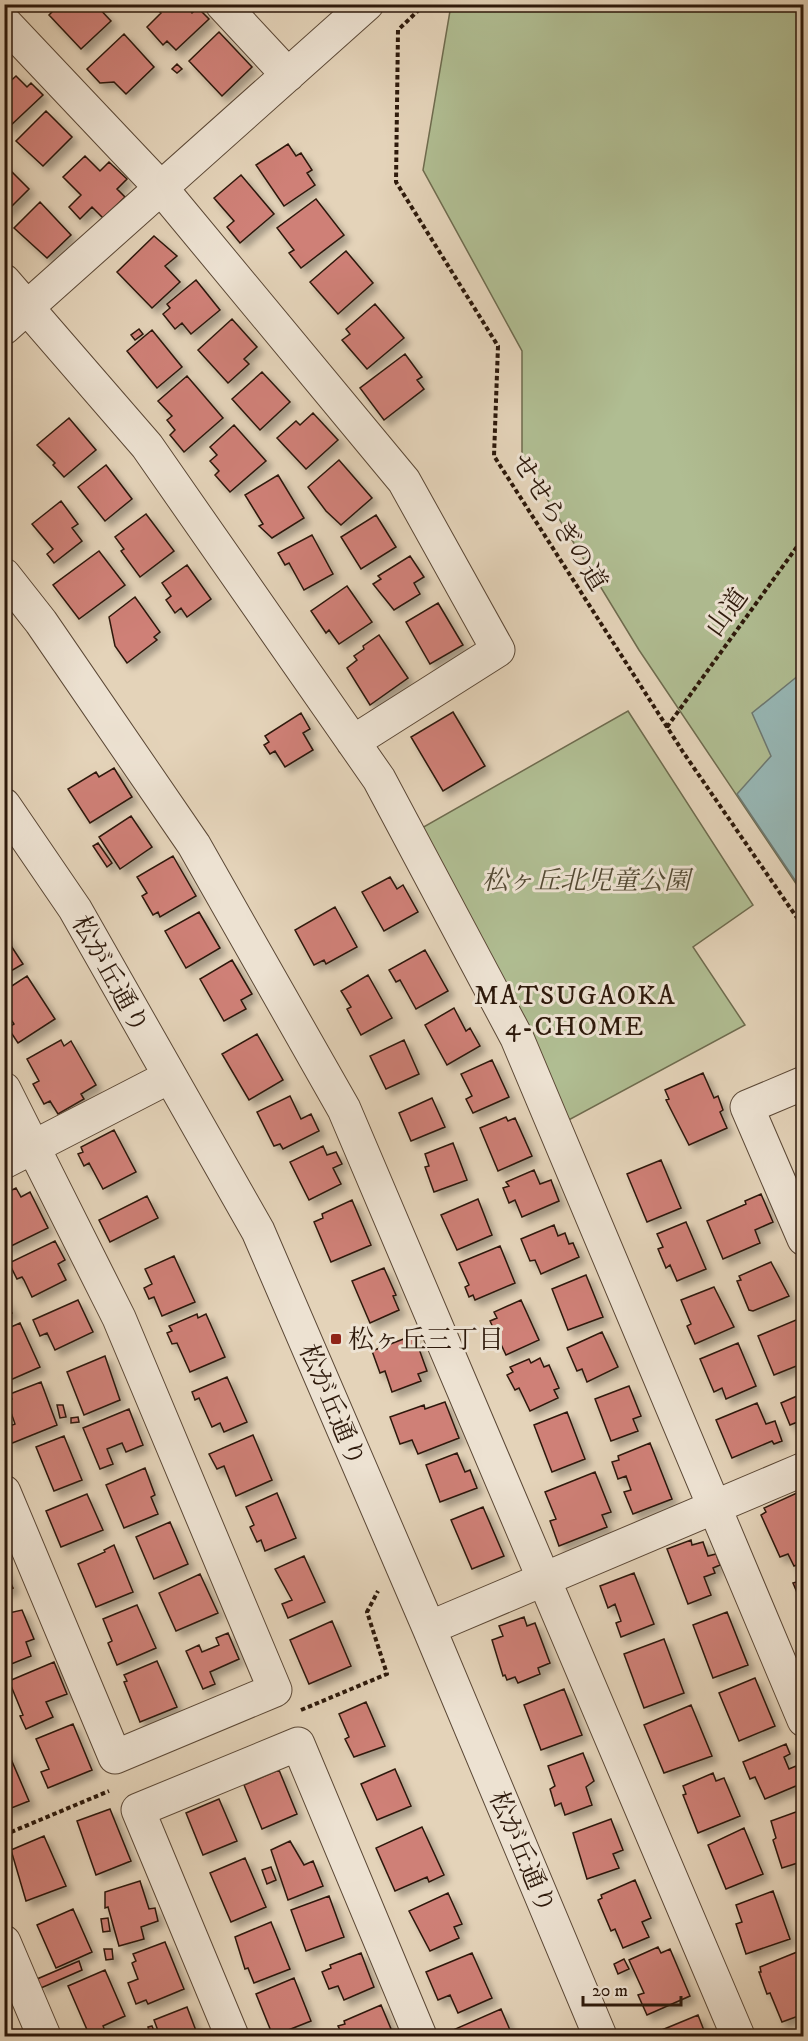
<svg xmlns="http://www.w3.org/2000/svg" width="808" height="2041" viewBox="0 0 808 2041" font-family="'IM FELL DW Pica','Noto Serif JP',serif">
<style>
.green{fill:#b0bd92;stroke:#6e6b4e;stroke-width:1.5}
.water{fill:#97b7b5;stroke:#6d7871;stroke-width:1.5}
.building{fill:#cf8077;stroke:#2d190b;stroke-width:1.5;filter:url(#shadow)}
.lines{fill:none;stroke-linecap:round;stroke-linejoin:round}
.minor-casing{stroke:#5b4836;stroke-width:35}
.path{stroke:#2d190b;stroke-width:4;stroke-dasharray:4.5 3;stroke-linecap:butt}
.minor{stroke:#ede2d2;stroke-width:33}
.poi-dot{fill:#8f2418;stroke:#ede2d2;stroke-width:2}
.labels{text-anchor:middle;stroke-width:6;stroke-linejoin:round;paint-order:stroke}
.street-label{font-size:26px;fill:#2d190b;stroke:#ede2d2}
.park-label{font-size:26px;font-style:italic;fill:#544a34;stroke:#ede2d2}
.poi-label{font-size:26px;fill:#2d190b;stroke:#ede2d2;text-anchor:start}
.neighbourhood-label{font-size:27px;letter-spacing:1.5px;fill:#2d190b;stroke:#ede2d2}
</style>
<defs>
<filter id="shadow"><feDropShadow dx="5.5" dy="5.5" stdDeviation="3" flood-color="#0004"/></filter>
</defs>
<rect width="100%" height="100%" fill="#e4d3b9"/>
<filter id="stains"><feTurbulence type="fractalNoise" baseFrequency=".00333" numOctaves="4"/><feColorMatrix values="0 0 0 0 .2 0 0 0 0 .09 0 0 0 0 .02 0 0 0 .5 -.17"/></filter>
<radialGradient id="worn" r=".72"><stop offset=".6" stop-color="#630" stop-opacity="0"/><stop offset="1" stop-color="#630" stop-opacity=".3"/></radialGradient>
<path class="green" d="M451 5H803V894L639 650 522 458V351L423 170Z
M628 711 753 905 693 947 745 1025 565 1122 420 829Z"/>
<path class="water" d="M799 675 804 677 803 892 737 794 771 756 752 713Z"/>
<path class="building" d="M60 4H95L111 21 81 49 49 15Z
M162 4H186L192 13 198 8 209 19 176 50 167 41 163 45 147 27 161 13 157 9Z
M219 32 252 67 222 96 189 61Z
M124 34 154 67 126 94 114 82 100 83 87 69Z
M177 64 182 69 177 73 172 69Z
M16 76 27 87 31 83 43 95 9 127 4 123V87Z
M46 111 72 137 43 166 16 141Z
M288 144 296 156 301 153 312 170 307 173 315 185 284 206 256 165Z
M85 156 100 171 109 162 127 179 117 189 125 197 103 218 92 207 80 219 69 207 81 195 63 177Z
M6 166 29 189 4 214V168Z
M241 175 274 214 240 243 227 227 234 221 214 198Z
M316 199 344 235 301 268 289 253 294 250 277 228Z
M40 202 71 235 47 258 14 228Z
M154 236 177 256 165 266 180 282 152 308 117 272Z
M346 251 373 283 338 314 310 282Z
M196 280 220 310 191 334 182 323 175 329 163 314 170 308 167 304Z
M375 304 404 338 367 369 342 340 350 334 346 329Z
M232 319 257 347 244 359 249 364 228 383 198 350Z
M139 329 143 334 135 340 131 335Z
M152 330 182 367 157 388 127 351Z
M405 354 422 377 417 380 424 389 384 420 360 388Z
M262 372 290 402 260 430 232 399Z
M187 376 223 418 184 452 170 435 175 430 167 420 172 416 158 401Z
M313 413 338 440 306 469 277 438 296 421 300 425Z
M69 418 96 450 64 477 53 465 55 463 37 445Z
M234 425 266 461 230 492 215 475 219 471 210 461 217 455 210 447Z
M339 460 372 498 341 525 326 511 308 487Z
M106 465 132 499 105 521 78 487Z
M278 475 304 518 272 538 259 526 263 524 245 495Z
M61 501 78 524 72 528 82 541 54 563 47 554 53 549 32 524Z
M146 514 174 551 140 577 121 551 124 549 115 537Z
M376 515 396 547 361 569 341 537Z
M312 535 333 574 304 590 289 563 285 565 278 553Z
M99 551 125 585 79 619 53 585Z
M410 556 424 577 414 583 420 594 394 610 373 584 381 579 378 576Z
M187 565 211 599 187 617 181 608 175 613 166 600 171 596 162 583Z
M347 586 372 622 339 644 329 630 326 633 311 611Z
M135 597 160 632 154 637 157 640 127 663 115 646 109 617Z
M438 603 463 645 430 664 406 622Z
M379 635 408 678 370 705 347 668 357 660 354 656 364 649 363 646Z
M453 712 485 766 443 791 411 737Z
M301 713 310 729 303 733 313 750 285 767 275 751 270 754 264 745 269 742 265 736Z
M114 768 132 797 90 823 68 789 96 772 99 777Z
M131 816 152 847 120 869 99 837Z
M98 843 112 863 107 867 93 846Z
M173 856 196 896 160 917 158 912 153 915 142 896 147 893 137 877Z
M390 877 397 889 403 885 418 912 384 931 362 892Z
M335 907 357 947 326 964 324 960 314 965 295 930Z
M199 912 220 948 186 968 165 931Z
M4 935 23 964 4 975Z
M425 950 448 991 416 1009 400 980 396 982 389 970Z
M232 960 252 994 241 1000 246 1009 224 1021 200 979Z
M368 975 392 1018 361 1035 347 1009 351 1007 341 991Z
M27 976 55 1019 18 1043 8 1028 14 1024 4 1009 9 1005 4 999V991Z
M454 1008 466 1031 470 1028 480 1046 447 1065 425 1025Z
M257 1034 283 1080 249 1100 222 1054Z
M61 1040 64 1046 71 1041 96 1085 81 1094 84 1099 58 1114 50 1101 44 1104 33 1084 39 1081 27 1059Z
M404 1040 419 1074 386 1089 370 1056Z
M492 1060 509 1097 473 1113 466 1099 472 1096 461 1074Z
M703 1073 714 1098 718 1096 723 1110 720 1112 727 1128 689 1145 666 1100 669 1099 665 1090Z
M290 1096 301 1119 311 1114 319 1131 283 1149 280 1144 274 1146 257 1112Z
M432 1098 445 1127 411 1141 399 1113Z
M506 1117 508 1121 515 1118 532 1156 498 1171 480 1128Z
M114 1130 136 1172 103 1189 89 1163 84 1166 78 1154 83 1152 81 1147Z
M453 1143 467 1180 434 1192 425 1167 429 1166 425 1154Z
M323 1146 327 1155 336 1152 342 1164 333 1168 341 1184 309 1200 290 1162Z
M661 1160 681 1208 647 1222 627 1174Z
M534 1170 540 1184 551 1180 559 1201 522 1217 515 1200 509 1203 503 1188 509 1186 506 1182Z
M16 1188 21 1197 30 1192 48 1228 5 1249 4 1194Z
M761 1194 773 1222 755 1230 760 1243 723 1259 707 1221 746 1204 745 1201Z
M147 1196 158 1218 110 1242 99 1220Z
M478 1199 492 1235 457 1250 441 1215Z
M352 1200 371 1245 331 1262 314 1222 323 1218 322 1214Z
M686 1222 706 1269 677 1281 670 1265 666 1268 658 1249 663 1247 657 1234Z
M554 1225 558 1236 565 1233 569 1244 573 1243 579 1257 541 1274 535 1260 530 1261 521 1239Z
M55 1241 65 1260 58 1264 66 1280 32 1297 24 1280 22 1277 17 1279 9 1263Z
M500 1246 515 1283 475 1300 473 1295 469 1297 465 1287 469 1285 459 1263Z
M174 1256 195 1302 162 1316 154 1297 149 1299 144 1288 152 1284 145 1269Z
M771 1262 789 1296 753 1311 749 1310 737 1281 741 1280 739 1276Z
M384 1268 396 1295 393 1296 399 1310 370 1323 352 1281Z
M586 1275 603 1317 568 1330 552 1289Z
M714 1287 734 1327 695 1344 687 1326 691 1324 681 1300Z
M4 1298 12 1313 4 1316Z
M78 1300 93 1332 55 1350 47 1333 40 1336 33 1320Z
M521 1300 539 1340 506 1355 490 1321 497 1318 494 1312Z
M197 1314 198 1318 206 1314 225 1357 190 1372 177 1343 172 1344 167 1333 172 1331 169 1326Z
M803 1317 804 1363 774 1375 758 1336Z
M20 1323 40 1367 8 1381 4 1374V1330Z
M602 1332 618 1367 587 1382 582 1369 577 1371 567 1348Z
M414 1335 427 1371 418 1374 421 1381 392 1392 385 1371 380 1373 372 1351Z
M738 1343 756 1386 726 1399 722 1388 714 1392 700 1359Z
M105 1356 120 1400 84 1415 67 1372Z
M540 1358 544 1367 549 1365 559 1388 554 1390 558 1398 530 1411 519 1388 515 1390 507 1375 513 1372 510 1367 529 1359 531 1363Z
M227 1377 247 1422 224 1432 220 1423 212 1427 199 1398 195 1400 192 1392Z
M41 1382 57 1425 10 1444 4 1428 15 1424 7 1401 12 1399 10 1394Z
M629 1386 641 1416 633 1419 638 1431 611 1441 595 1399Z
M804 1393V1428L800 1421 790 1425 781 1403Z
M445 1402 459 1438 418 1454 412 1440 400 1444 390 1417 424 1405 425 1409Z
M757 1403 766 1424 775 1421 782 1441 774 1444 772 1441 732 1458 716 1420Z
M57 1405H63L66 1417 60 1418Z
M129 1409 143 1445 126 1452 122 1443 107 1449 113 1464 100 1469 83 1428Z
M567 1412 585 1459 552 1472 534 1425Z
M78 1417 79 1422 71 1423V1418Z
M253 1435 272 1480 236 1496 224 1466 217 1469 209 1454Z
M64 1436 82 1480 54 1491 36 1447Z
M650 1443 672 1499 633 1514 624 1492 631 1490 626 1476 618 1479 612 1462 619 1460 618 1456Z
M457 1453 465 1472 470 1470 477 1488 440 1502 426 1465Z
M145 1468 155 1495 151 1497 158 1514 124 1528 106 1485Z
M595 1472 611 1512 602 1515 607 1527 559 1546 550 1521 556 1519 545 1492Z
M799 1492 804 1502V1562L794 1566 788 1554 780 1557 761 1515 766 1512 764 1508Z
M277 1493 296 1538 265 1551 261 1540 257 1542 250 1527 254 1525 246 1507Z
M87 1494 103 1530 61 1547 46 1511Z
M483 1507 504 1556 472 1569 451 1520Z
M170 1522 188 1564 154 1579 136 1537Z
M691 1540 692 1545 703 1542 708 1556 716 1554 720 1565 713 1568 715 1573 704 1577 711 1595 688 1604 667 1549Z
M114 1545 133 1592 96 1607 78 1564 105 1552 104 1550Z
M304 1556 325 1602 288 1618 282 1604 292 1600 275 1569Z
M4 1567 13 1588 4 1592Z
M634 1573 654 1624 621 1637 616 1623 621 1621 615 1604 608 1608 600 1586Z
M200 1574 218 1613 176 1631 159 1593Z
M804 1580V1609L793 1583Z
M137 1605 156 1648 117 1665 108 1643 112 1641 103 1619Z
M22 1610 34 1639 26 1642 31 1656 4 1667V1614Z
M727 1612 748 1665 713 1678 693 1625Z
M524 1617 527 1626 535 1623 550 1663 538 1668 540 1674 518 1683 515 1677 507 1680 505 1675 503 1676 492 1640 503 1636 499 1626Z
M332 1621 351 1666 309 1684 290 1640Z
M228 1633 239 1659 210 1672 215 1684 203 1689 186 1651 199 1645 202 1652 219 1645 216 1638Z
M664 1639 684 1693 644 1708 624 1654Z
M157 1661 177 1707 140 1722 124 1682 127 1681 124 1675Z
M54 1662 67 1694 46 1702 53 1717 26 1729 20 1716 23 1715 9 1681Z
M755 1678 775 1726 739 1741 719 1693Z
M564 1689 582 1735 541 1750 524 1705Z
M366 1702 385 1746 354 1757 345 1739 349 1737 339 1714Z
M691 1705 712 1756 664 1773 644 1725Z
M73 1724 92 1770 48 1788 41 1772 49 1769 36 1739Z
M786 1744 790 1754 784 1757 789 1769 796 1766 803 1783 765 1799 755 1777 750 1779 743 1762Z
M8 1752 29 1801 4 1811V1753Z
M583 1753 594 1781 586 1787 592 1805 565 1815 561 1803 555 1806 550 1789 555 1786 548 1766Z
M395 1769 411 1806 377 1820 361 1784Z
M279 1770 297 1814 262 1829 244 1785Z
M713 1773 716 1781 724 1778 740 1816 698 1833 683 1795 686 1794 683 1786Z
M219 1799 237 1841 203 1855 186 1813Z
M110 1809 131 1861 96 1875 77 1821Z
M804 1809V1861L782 1868 773 1840 776 1838 771 1821Z
M611 1819 623 1850 613 1854 619 1868 587 1879 573 1833Z
M422 1827 444 1875 429 1882 427 1877 395 1891 376 1848Z
M744 1828 763 1874 726 1889 708 1845Z
M44 1836 66 1886 26 1901 11 1850Z
M290 1841 304 1865 313 1861 323 1886 288 1900 271 1850Z
M245 1858 266 1907 231 1922 210 1873Z
M271 1867 276 1880 267 1884 262 1870Z
M635 1880 651 1918 642 1922 649 1937 623 1948 615 1929 611 1931 598 1900 602 1898 601 1895Z
M140 1881 149 1909 155 1908 158 1921 141 1927 144 1939 119 1946 108 1907 105 1908V1892Z
M804 1885V1901H802L797 1887Z
M773 1891 790 1939 746 1954 736 1924 742 1922 736 1905Z
M448 1893 462 1924 454 1927 459 1938 430 1951 409 1911Z
M329 1896 344 1937 306 1951 291 1910Z
M73 1909 92 1952 56 1968 37 1925Z
M108 1918 110 1931 103 1932 101 1919Z
M271 1922 290 1969 254 1983 248 1968 245 1969 235 1937Z
M165 1942 184 1989 148 2004 146 2000 136 2004 128 1983 138 1979 132 1963 136 1961 133 1954Z
M658 1947 661 1953 670 1949 690 1996 647 2015 638 1995 644 1993 629 1960Z
M104 1949H112L113 1959 106 1960Z
M797 1952 804 1967V2014L782 2022 770 1993 767 1994 759 1972H761L760 1967Z
M361 1953 374 1987 344 2000 338 1986 329 1989 322 1972 331 1968 330 1965Z
M472 1953 492 1998 458 2013 450 1995 438 2000 426 1972Z
M624 1959 629 1969 618 1974 614 1964Z
M79 1961 82 1970 41 1988 37 1979Z
M105 1970 125 2016 103 2026 105 2031 92 2036 90 2031 88 2032 68 1986Z
M294 1978 311 2021 273 2036 256 1994Z
M381 2005 394 2036H343L338 2026 345 2024 344 2021Z
M187 2007 198 2036H160L154 2020Z
M501 2009 510 2030 501 2034 502 2036H456L453 2030Z
M698 2015 705 2033 697 2036H659L657 2032Z
M152 2026 156 2036H151L148 2027Z"/>
<g class="lines">
<g class="minor-casing">
<path id="minor" d="M222 4 288 75
M4 22 161 188 404 481 498 650 353 742
M4 281 147 446 379 779 517 1038 804 1720
M4 328 367 4
M4 575 41 622 194 845 344 1109 738 2036
M4 805 75 909 258 1231 429 1628 600 2036
M804 1083 747 1107 804 1239
M4 1089 119 1318 275 1690 115 1757 4 1492
M4 1162 169 1077
M429 1628 804 1469
M4 1942 44 2036
M232 2036 138 1810 298 1744 420 2036"/>
</g>
<path class="path" d="M425 4 398 30 396 182 498 346 494 456 683 752 804 928
M667 727 804 537
M301 1710 387 1674 367 1612 378 1591
M4 1835 109 1791"/>
<use href="#minor" class="minor"/>
</g>
<rect class="poi-dot" x="330" y="1333" width="12" height="12" rx="3"/>
<g class="labels">
<g class="street-label">
<text transform="translate(560 522) rotate(58)" y="9">せせらぎの道</text>
<text transform="translate(726 612) rotate(-54)" y="9">山道</text>
<text transform="translate(111 974) rotate(61)" y="9">松が丘通り</text>
<text transform="translate(333 1405) rotate(67)" y="9">松が丘通り</text>
<text transform="translate(523 1852) rotate(67)" y="9">松が丘通り</text>
</g>
<g class="park-label">
<text x="586" y="889">松ヶ丘北児童公園</text>
</g>
<g class="poi-label">
<text x="348" y="1348">松ヶ丘三丁目</text>
</g>
<g class="neighbourhood-label">
<text x="575" y="1004">MATSUGAOKA<tspan x="575" dy="31">4-CHOME</tspan></text>
</g>
</g>
<rect width="808" height="2041" fill="none" stroke="#e4d3b9" stroke-width="24"/>
<rect x="6" y="6" width="796" height="2029" fill="none" stroke="#2d190b" stroke-width="3"/>
<rect x="12" y="12" width="784" height="2017" fill="none" stroke="#2d190b" stroke-width="1.5"/>
<path d="M583 1996v9h98v-9" fill="none" stroke="#2d190b" stroke-width="3"/>
<text x="592" y="1996" font-size="18" fill="#2d190b" stroke="#ede2d2" stroke-width="4.5" paint-order="stroke">20 m</text>
<rect width="100%" height="100%" filter="url(#stains)"/>
<rect width="100%" height="100%" fill="url(#worn)"/>
</svg>
